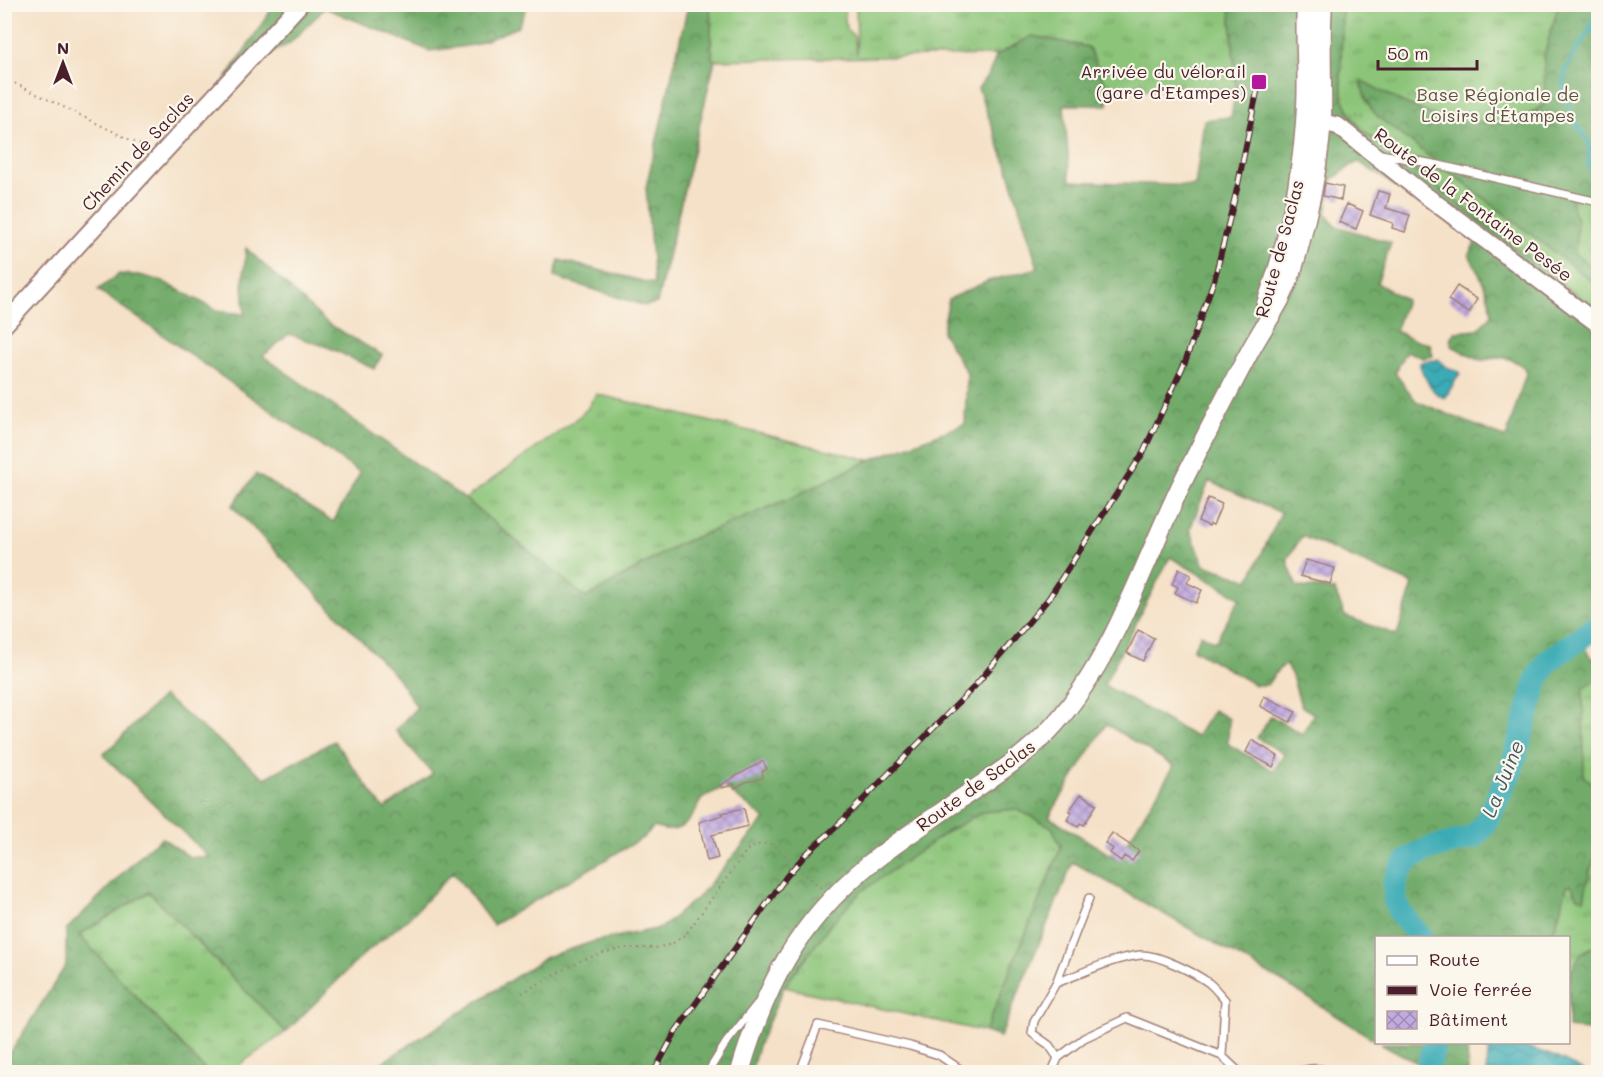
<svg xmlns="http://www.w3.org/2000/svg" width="1603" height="1077" viewBox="0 0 1603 1077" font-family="Mali,sans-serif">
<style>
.grass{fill:url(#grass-tufts);stroke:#6b7252;stroke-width:1.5}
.forest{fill:url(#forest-crowns);stroke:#5e644a;stroke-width:1.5;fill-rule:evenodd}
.water{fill:url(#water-waves);stroke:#426570;stroke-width:1.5}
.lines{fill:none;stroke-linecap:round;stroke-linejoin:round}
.stream{stroke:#3aabb5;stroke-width:4}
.river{stroke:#3aabb5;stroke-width:24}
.building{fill:url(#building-cross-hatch)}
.service-casing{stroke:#a08079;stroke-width:10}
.tertiary-casing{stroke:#a08079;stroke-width:20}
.secondary-casing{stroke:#a08079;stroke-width:21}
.path{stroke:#a08079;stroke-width:2;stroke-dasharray:1.5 4.5;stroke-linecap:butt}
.service{stroke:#fff;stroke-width:7}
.tertiary{stroke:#fff;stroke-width:16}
.secondary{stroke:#fff;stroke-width:18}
.rail-casing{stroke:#4a1f2b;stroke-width:6}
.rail{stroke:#fbf7ec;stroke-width:4;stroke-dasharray:11;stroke-linecap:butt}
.poi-dot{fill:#b5179e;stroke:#fbf7ec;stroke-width:2}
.labels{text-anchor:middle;stroke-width:4.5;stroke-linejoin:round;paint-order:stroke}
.poi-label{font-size:18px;fill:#4a1f2b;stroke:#fbf7ec;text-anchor:end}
.park-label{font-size:18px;fill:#5e5142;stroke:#fbf7ec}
.street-label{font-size:18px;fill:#4a1f2b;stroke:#fbf7ec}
.water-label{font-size:20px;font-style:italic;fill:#445762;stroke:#fbf7ec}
</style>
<defs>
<pattern id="grass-tufts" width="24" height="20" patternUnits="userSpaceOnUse" patternTransform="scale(1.5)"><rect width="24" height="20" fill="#8cc579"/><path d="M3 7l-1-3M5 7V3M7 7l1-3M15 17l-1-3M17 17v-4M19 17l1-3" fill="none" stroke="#749f63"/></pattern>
<pattern id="forest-crowns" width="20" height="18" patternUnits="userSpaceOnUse" patternTransform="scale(1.5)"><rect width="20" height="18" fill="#71aa69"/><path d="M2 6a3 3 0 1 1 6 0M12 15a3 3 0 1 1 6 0" fill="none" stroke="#5f8a57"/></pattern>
<pattern id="water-waves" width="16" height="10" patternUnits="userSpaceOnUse" patternTransform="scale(1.5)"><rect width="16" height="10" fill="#3aabb5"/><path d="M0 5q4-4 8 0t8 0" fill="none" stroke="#338b93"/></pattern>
<pattern id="building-cross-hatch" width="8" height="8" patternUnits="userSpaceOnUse" patternTransform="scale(1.5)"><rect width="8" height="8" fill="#c1aae0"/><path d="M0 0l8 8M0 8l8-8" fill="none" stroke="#9f8ab6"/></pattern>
</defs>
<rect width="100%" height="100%" fill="#fbf7ec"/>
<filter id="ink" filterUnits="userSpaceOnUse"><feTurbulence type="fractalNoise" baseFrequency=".0167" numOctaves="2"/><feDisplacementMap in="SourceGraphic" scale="12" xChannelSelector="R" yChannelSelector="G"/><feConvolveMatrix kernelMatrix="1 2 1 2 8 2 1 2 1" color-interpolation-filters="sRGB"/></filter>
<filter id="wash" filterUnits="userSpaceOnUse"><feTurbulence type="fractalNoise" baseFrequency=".008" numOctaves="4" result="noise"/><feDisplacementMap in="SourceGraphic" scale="24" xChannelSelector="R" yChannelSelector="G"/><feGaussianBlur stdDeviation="1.35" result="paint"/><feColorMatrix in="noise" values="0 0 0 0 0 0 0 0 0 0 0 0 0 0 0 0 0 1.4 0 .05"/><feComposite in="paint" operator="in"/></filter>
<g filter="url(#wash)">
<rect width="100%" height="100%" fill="#f5e1c7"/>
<path class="grass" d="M710 5H844L846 29 854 36 857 54 856 5H1230L1236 89H1108L1088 47 1032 36 997 55 715 60 712 59Z
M1342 5H1598V311L1364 131 1353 119 1343 98 1341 81Z
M596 394 870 460 787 500 677 545 586 598 465 499 574 421 587 409Z
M1598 678V780L1593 783 1584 778 1583 689Z
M1016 809 1052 827 1061 847 985 1032 784 987 831 924 861 891 947 832 982 812Z
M1598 852V944L1590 948 1569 977 1568 938H1552L1567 886 1571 884 1578 897 1584 899 1590 870 1597 853Z
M149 892 286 1032 229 1072H207L78 934Z"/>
<path class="forest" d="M274 5H528L518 27 474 45 430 51 325 8 290 43 226 79Z
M688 5H710L712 59 715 60 657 303 645 306 554 277 559 260 654 284 646 187Z
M1230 5H1342L1341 81 1343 98 1353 119 1364 131 1598 311V631L1583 644 1593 659 1598 658V678L1583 689 1584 777 1593 783 1598 780V852L1597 853 1590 870 1584 899 1578 897 1571 884 1567 886 1552 937 1376 938V1041L1288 985 1073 862 1000 1037 985 1032 1061 847 1052 827 1016 809 982 812 947 832 861 892 831 924 784 987 758 1046 751 1072H367L497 989 546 957 595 941 661 928 699 896 765 819 724 787C717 791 708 794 702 799 699 802 697 807 695 812 685 829 673 834 654 827L643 838 493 925 453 872 408 919 363 955 286 1032 149 892 79 935 207 1072H5V1061L66 965V930L147 849 162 838 190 857H209L103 755 163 696 265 778 334 741 384 809 433 774 395 730 417 707 397 677 232 506 256 474 333 522 360 473 98 290 119 274 139 275 162 281 218 311 245 314 243 283 246 248 327 323 382 355 374 369 330 348 289 334 263 356 465 499 586 598 677 545 787 500 870 460 965 424 967 373 942 332 949 299 988 281 1038 268 1008 169 978 88 989 73 997 55 1032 36 1088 47 1108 89V105H1064L1070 181 1195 186 1204 120 1231 117 1236 89ZM1359 162 1476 240 1469 255C1480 275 1489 292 1492 315L1477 330 1455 332 1451 338 1452 346 1480 361C1501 356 1510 355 1527 370L1506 438 1416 401 1395 373 1407 351 1423 358 1433 356 1430 344 1417 341 1395 331 1406 300 1377 283 1391 243 1336 226 1326 213 1332 180 1352 165ZM1209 481 1281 513 1249 580 1204 565 1190 529ZM1302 536 1413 584 1397 635 1345 616 1335 591 1323 588 1297 587 1287 560ZM1170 557 1240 598 1215 642 1201 634 1193 649 1255 685H1267L1277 671 1286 664 1292 676 1301 706 1314 714 1302 734 1271 716 1257 738 1284 754 1274 771 1228 744 1229 719 1213 710 1196 737 1104 685ZM1106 724 1174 766 1117 859 1049 817Z
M1562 5H1598V195L1592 193 1574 195 1571 203 1577 220 1575 254 1596 269 1598 267V286L1378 117C1367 105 1363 95 1361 80L1394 98 1443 120 1500 124 1522 119 1545 104 1544 55 1557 10Z
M1598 944V1031C1588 1030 1578 1029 1568 1028L1569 977 1581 953Z
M1380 1043H1442V1044L1452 1047 1461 1043H1467L1468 1070V1072H1427L1429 1069Z"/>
<path class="water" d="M1439 360C1443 367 1453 369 1460 373L1445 398C1431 394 1426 379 1420 366V363L1424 361Z
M1497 1043C1528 1044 1559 1057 1585 1072H1486L1489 1047Z"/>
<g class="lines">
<path class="stream" d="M1598 4C1596 13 1593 23 1589 31 1577 52 1557 72 1566 99 1569 107 1572 117 1576 124 1580 131 1587 136 1589 144 1593 159 1580 163 1598 176
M1591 27 1598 39"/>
<path class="river" d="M1421 938 1400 913 1395 900V881L1399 872 1409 859 1426 850 1474 837 1486 822 1512 767 1538 677 1548 661 1598 626
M1427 1072 1435 1042"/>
</g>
<g id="blocks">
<path class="building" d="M1325 183 1343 187 1341 200 1323 196Z
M1378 191 1390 194 1386 208 1410 215 1405 232 1392 228 1393 223 1370 215Z
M1347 204 1363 211 1356 229 1339 222Z
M1457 286 1477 299 1469 313 1448 300Z
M1208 498 1222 504 1213 525 1210 524 1209 526 1198 521Z
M1306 560 1335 568 1330 584 1300 576Z
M1179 569 1191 575 1187 583 1202 590 1196 603 1175 593 1178 587 1172 584Z
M1138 630 1154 638 1143 661 1127 653Z
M1264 696 1296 712 1290 722 1260 706Z
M1252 740 1278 756 1273 767 1246 752Z
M763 761 767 769 762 772 763 778 746 782 735 788 733 785 722 788 720 785Z
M1081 794 1097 804 1084 825 1080 823 1078 827 1067 820 1072 812 1069 811Z
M744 808 748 826 712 835 718 858 707 861 699 822 723 815 722 813Z
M1112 833 1139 851 1132 861 1124 856 1121 861 1110 853 1113 849 1105 843Z"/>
</g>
</g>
<g filter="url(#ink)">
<use href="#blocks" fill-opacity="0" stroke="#a08079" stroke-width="1.5"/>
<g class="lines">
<g class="service-casing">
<path id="service" d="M1381 154 1439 165 1598 202
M1056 983C1083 973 1112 958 1141 955 1158 954 1195 973 1209 983 1215 988 1220 995 1225 1000L1222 1056
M1058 1058 1049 1045 1032 1033 1034 1021 1056 983 1089 898
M708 1072 726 1043 757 1004
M800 1072 818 1025 910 1046 939 1055 964 1072
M1052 1072 1058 1058 1084 1038 1127 1018 1222 1056 1239 1072
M1298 1072C1309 1068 1320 1067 1331 1072"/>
</g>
<g class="tertiary-casing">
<path id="tertiary" d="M1313 114 1322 122 1338 126 1421 192 1598 324
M4 325 300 4"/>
</g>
<g class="secondary-casing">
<path id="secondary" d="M1266 304C1289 240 1303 173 1306 106 1308 72 1304 38 1306 4
M740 1072C765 986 797 924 868 865 894 844 923 825 950 806 986 781 1026 757 1055 724 1117 653 1144 560 1185 477 1206 435 1227 394 1249 353 1259 334 1271 317 1281 298 1293 274 1300 245 1306 219 1314 187 1320 152 1322 119 1323 81 1320 43 1323 4"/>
</g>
<path class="path" d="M4 78 147 148
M522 993 582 960 603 953 624 948H656L672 944 686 934 747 850 760 844H772L821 888"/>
<use href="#service" class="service"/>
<use href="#tertiary" class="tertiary"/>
<use href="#secondary" class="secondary"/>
<g class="rail-casing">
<path id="rail" d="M654 1072 676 1031 786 877 806 854 835 828 974 687 1049 598 1143 453 1185 362 1215 277 1237 189 1259 82"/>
</g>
<use href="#rail" class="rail"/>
</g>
</g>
<rect class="poi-dot" x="1251" y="74" width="16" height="16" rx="3"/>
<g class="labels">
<g class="poi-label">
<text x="1246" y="78">Arrivée du vélorail<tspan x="1246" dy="21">(gare d'Etampes)</tspan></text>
</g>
<g class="park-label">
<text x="1498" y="101">Base Régionale de<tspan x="1498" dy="21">Loisirs d'Étampes</tspan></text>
</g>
<g class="street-label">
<text transform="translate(138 152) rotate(-47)" y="6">Chemin de Saclas</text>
<text transform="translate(1473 205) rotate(37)" y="6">Route de la Fontaine Pesée</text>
<text transform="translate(1280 249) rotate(-75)" y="6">Route de Saclas</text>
<text transform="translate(976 786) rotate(-36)" y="6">Route de Saclas</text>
</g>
<g class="water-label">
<text transform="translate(1503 779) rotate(-68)" y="7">La Juine</text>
</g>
</g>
<rect width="1603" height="1077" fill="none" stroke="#fbf7ec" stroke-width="24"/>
<rect x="1375" y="936" width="195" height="108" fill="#fbf7ec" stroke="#b4a19f" stroke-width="1.5"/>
<rect x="1387" y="956" width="30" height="9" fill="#ffffff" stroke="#b4a19f" stroke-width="1.5"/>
<text x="1429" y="966" font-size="18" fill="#4a1f2b">Route</text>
<rect x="1387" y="986" width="30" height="9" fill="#4a1f2b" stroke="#b4a19f" stroke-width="1.5"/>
<text x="1429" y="996" font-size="18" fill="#4a1f2b">Voie ferrée</text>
<rect x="1387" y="1011" width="30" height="18" fill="url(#building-cross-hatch)" stroke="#b4a19f" stroke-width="1.5"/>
<text x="1429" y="1026" font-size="18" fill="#4a1f2b">Bâtiment</text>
<g transform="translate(63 63)" stroke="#fbf7ec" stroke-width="4.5" paint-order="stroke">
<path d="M0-4.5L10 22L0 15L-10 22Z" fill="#4a1f2b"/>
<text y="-9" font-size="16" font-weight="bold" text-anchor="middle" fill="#4a1f2b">N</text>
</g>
<path d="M1378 60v9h99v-9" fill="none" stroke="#4a1f2b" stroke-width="3"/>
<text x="1387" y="60" font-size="18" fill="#4a1f2b" stroke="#fbf7ec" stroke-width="4.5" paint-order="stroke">50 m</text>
</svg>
